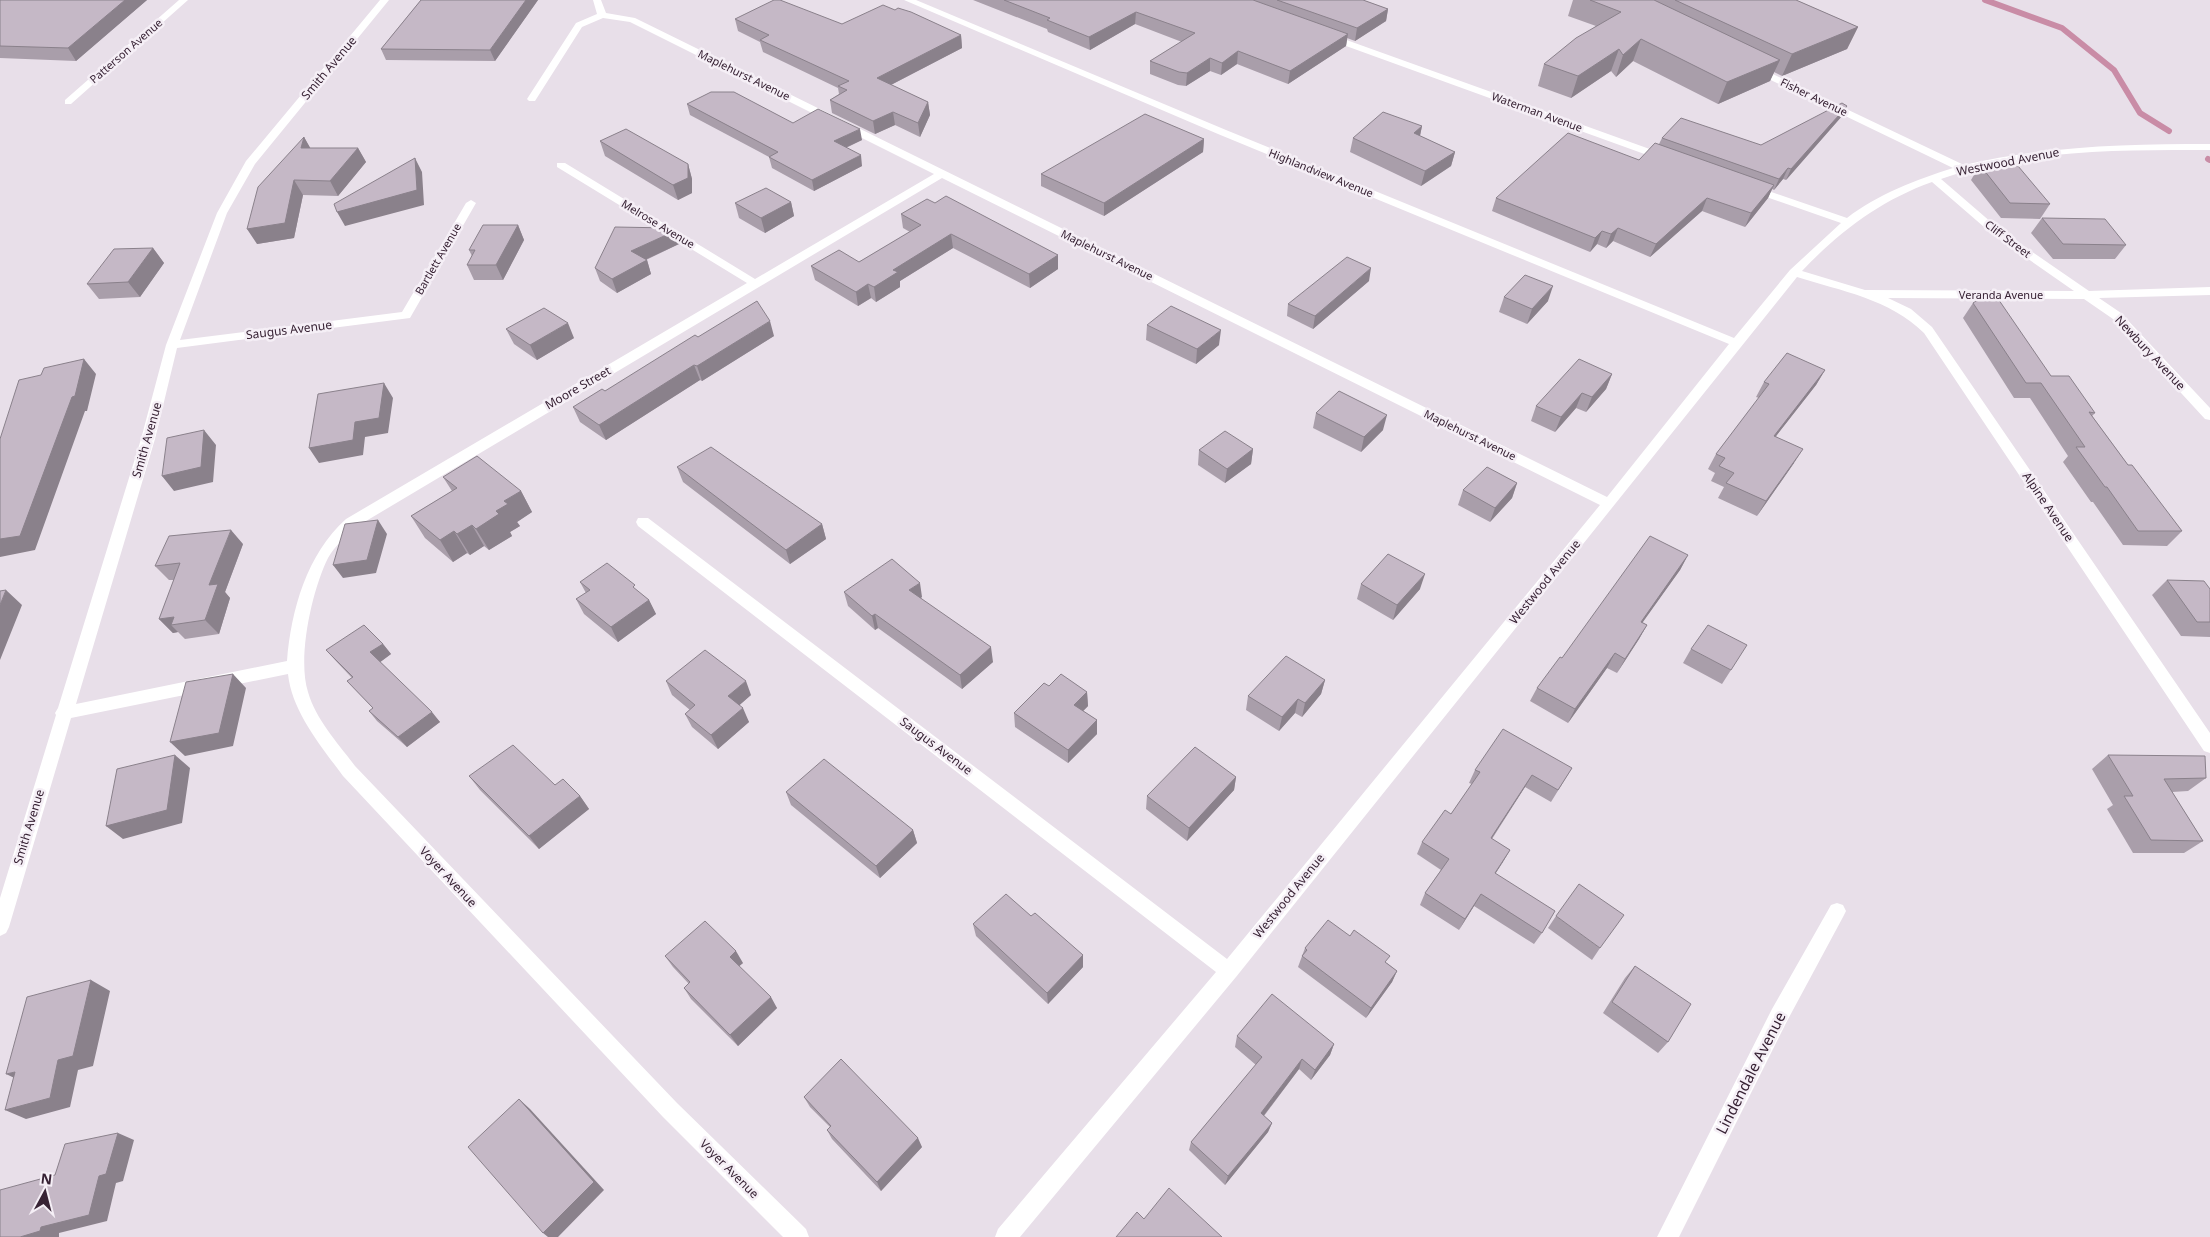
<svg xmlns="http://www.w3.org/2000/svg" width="2210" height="1237" viewBox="0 0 2210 1237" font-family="'Noto Sans',sans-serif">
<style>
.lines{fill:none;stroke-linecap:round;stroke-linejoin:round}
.stream{stroke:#c98ca6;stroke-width:6}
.minor{fill:#fff;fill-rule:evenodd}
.wall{fill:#a99eaa}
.shaded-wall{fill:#8a818b}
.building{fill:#c5b8c6;stroke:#8a818b}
.labels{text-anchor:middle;stroke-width:5;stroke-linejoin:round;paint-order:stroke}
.far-street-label{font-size:11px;fill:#372234;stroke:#f5eff6}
.street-label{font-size:12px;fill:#372234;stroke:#f5eff6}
.near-street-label{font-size:15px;fill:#372234;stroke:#f5eff6}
</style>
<rect width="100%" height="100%" fill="#e8dfe9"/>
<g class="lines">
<path class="stream" d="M1985 0 2062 28 2114 70 2140 113 2169 131
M2208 159 2210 160"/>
<path class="minor" d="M179 0H188L71 104H65V100Z
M380 0H389L255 164 227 213 180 340 402 312 466 203 471 200 476 203 410 318 177 348 155 439 76 704 287 661C291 610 307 554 346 519L747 283 557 167V163H565L755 279 934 174 630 22 603 18 582 27 535 101H529L527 99 576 23 597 14 593 0H601L606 13 635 18 1607 497 1729 344 1218 134 904 0H916L1226 130 1734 338 1790 270 1841 223 1746 190 1745 188 1746 186H1754L1847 218C1878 194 1916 180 1953 168L1752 71V67H1758L1964 165C2045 146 2127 144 2210 144V150C2120 150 2026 149 1941 179L1999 229 2089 291 2210 287V295L2099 298 2121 313 2210 408V420L2205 419 2113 319 2084 299 1888 298 1911 309 1932 327 2210 733V753L2204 751 1924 333C1890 299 1841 291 1797 277L1236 977 1020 1237H995L998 1229 1216 972 638 526 636 522 638 518H648L1227 959 1600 505 942 178 356 527C346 536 335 546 328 558 312 590 297 658 308 692 316 720 338 743 355 766L677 1103 806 1229 809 1237H783L663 1117 343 776C321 746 292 712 288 674L71 718 9 927 6 933 0 936V898L56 715 55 713 58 708 141 439 166 345 217 213 246 161ZM1932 182 1991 233 2074 291 1865 290 1802 271C1839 232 1881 200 1932 182Z
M1327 33 1669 156 1670 158 1665 161 1661 160 1324 38V34Z
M1837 903 1843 905 1846 911 1843 917 1786 1023 1679 1237H1657L1772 1009 1831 905Z"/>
</g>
<path class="wall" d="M0 0H147L76 61 0 58Z
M421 0H538L495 61 386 60 381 49Z
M973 0H1363L1388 9 1386 21 1355 41 1347 38 1346 46 1288 84 1237 64 1221 75 1210 71 1186 86 1178 85 1150 74V61L1182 42 1135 24 1090 50 1048 32 1047 29Z
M1573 0H1796L1858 27 1847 49 1782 76 1774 72 1770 81 1718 104 1633 61 1616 77 1611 71 1571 98 1538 86 1544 64 1596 26 1568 16Z
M735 19 842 24 961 35 962 48 891 85 928 102 930 115 920 137 895 125 875 134 832 113 830 100 839 94 838 88 763 52 760 42 738 31Z
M687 104 793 123 862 140 846 148 862 166 814 191 772 168 769 157 690 115Z
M1842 116 1786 180 1783 179 1774 190 1772 189 1768 198 1745 227 1702 211 1650 257 1613 241 1606 248 1597 244 1590 252 1492 211 1496 198 1639 160 1659 144 1662 138 1761 145Z
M1422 126 1420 136 1455 152 1451 166 1421 186 1350 152 1353 138Z
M304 137 310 148H358L366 162 338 196 303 195 294 238 257 244Z
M1204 139 1203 152 1104 216 1041 186V174Z
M600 141 688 164 692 179V193L678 200 605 156Z
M1980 165 2050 204 2040 219 2001 218 1971 180Z
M791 202 794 216 765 233 739 218 735 203Z
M935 203 1058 255V269L1030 288 953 248 900 281V287L876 302 871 298 858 306 815 280 811 266 859 262 910 232 903 228 901 214Z
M2042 218 2126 245 2115 259H2053L2031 233Z
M518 225 524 240 503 280H474L467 265 472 256 469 250Z
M675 231 679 244 646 260H647L651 274 617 293 600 281 595 268Z
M153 248 164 263 140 297 99 299 87 284Z
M1369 281 1313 329 1287 316 1288 304Z
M1504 297 1548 301 1527 324 1499 312Z
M1973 303 2051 376 2095 413 2092 416 2128 465 2182 531 2167 546 2123 545 2093 502H2091L2063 462 2068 456 2030 398H2014L1963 318Z
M1147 325 1219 345 1196 364 1146 340Z
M506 329 574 338 537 360 514 344Z
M774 336 702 381 700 380 606 440 580 422 573 407 605 391 698 337Z
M1825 370 1816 385 1776 436 1794 463 1757 516 1718 498 1724 487 1711 481 1715 473 1708 469 1716 454 1759 398 1756 397 1764 382Z
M1612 374 1606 389 1586 412 1576 408 1555 432 1531 421 1536 406Z
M1316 413 1383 430 1361 452 1313 428Z
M1253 449 1251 464 1225 483 1198 465 1199 450Z
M677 467 822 524 826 539 790 564 683 482Z
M443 477 521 491 532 512 517 522 520 526 510 532 512 536 489 550 484 546 470 555 467 553 453 562 425 538 411 516 452 491Z
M1517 483 1512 498 1490 522 1458 505 1463 490Z
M243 544 225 592 230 598 219 634 185 639 178 632 173 633 159 619 174 580H169L155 566Z
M1688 555 1680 570 1642 622 1647 625 1639 639 1617 673 1607 668 1568 723 1530 701 1537 688 1562 658Z
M2167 580 2210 589V637L2181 636 2152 595Z
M580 582 638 592 649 600 656 614 618 642 584 614 576 599 586 593Z
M1361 584 1420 589 1393 620 1357 599Z
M844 592 922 597 920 598 993 662 962 689 878 628 875 630 848 606Z
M383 644 391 654 380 662 440 722 407 747 377 721 369 711 373 708 347 681 352 678 335 660 326 650Z
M1691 649 1731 670 1722 684 1683 663Z
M1325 680 1321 694 1302 717 1295 713 1279 731 1246 710 1248 696Z
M666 681 751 695 739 705 749 722 718 749 692 727 685 714 690 710 672 695Z
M1049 686 1087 692 1088 706 1083 711 1097 720V734L1068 763 1015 727 1014 713Z
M2108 755 2206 778 2188 791 2172 792 2203 841 2184 853H2133L2107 809 2113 805 2092 769Z
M1572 768 1551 802 1525 787 1492 839 1510 850 1495 874 1542 933 1534 944 1474 906 1459 930 1420 905 1425 893 1441 870 1417 854 1422 842 1451 814 1472 784 1469 783 1475 770Z
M469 776 555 785 580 796 589 809 539 849 480 790Z
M1236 777 1234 790 1187 841 1146 809 1147 796Z
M786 792 913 830 917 843 880 878 791 805Z
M1031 916 1083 955V967L1048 1004 976 936 973 924Z
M1556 916 1600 948 1592 960 1548 928Z
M1305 948 1387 963 1397 971 1392 982 1366 1018 1298 967Z
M665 956 743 963 739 966 777 1008 738 1046 691 999 684 988 689 984 673 967Z
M1635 966 1668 1042 1658 1053 1603 1013 1625 978Z
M1237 1036 1334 1044 1330 1055 1311 1080 1299 1069 1264 1116 1272 1123 1268 1132 1225 1185 1189 1150 1191 1142 1256 1065 1235 1047Z
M804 1097 922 1147 881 1191 832 1139 827 1130 830 1127 810 1107Z"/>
<path class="shaded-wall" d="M125 0H147L76 61 68 48Z
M526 0H538L495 61 490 50Z
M1388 9 1386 21 1355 41 1357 28Z
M1136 12 1135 24 1090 50 1089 37Z
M1858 27 1847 49 1782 76 1792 54Z
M1348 34 1346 46 1288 84 1290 71Z
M961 35 962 48 879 91 877 78Z
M1641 39 1633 61 1616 77 1623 55Z
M1619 49 1611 71 1571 98 1578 76Z
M1238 51 1237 64 1221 75 1222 63Z
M1210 58V71L1186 86 1187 73Z
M1780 60 1770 81 1718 104 1727 82Z
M928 102 930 115 920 137 918 123Z
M1847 106 1842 116 1786 180 1791 169Z
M893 112 895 125 875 134 873 121Z
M1422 126 1419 140 1414 133Z
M860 129 862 140 836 152 834 141Z
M304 137 312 151 301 148Z
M1204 139 1203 152 1104 216V203Z
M358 148 366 162 338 196 330 181Z
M1455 152 1451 166 1421 186 1425 171Z
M861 155 862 166 814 191 812 180Z
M415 158 422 172 424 205 345 226 337 212Z
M688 164 692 179V193L678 200 673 185Z
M1788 168 1783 179 1774 190 1779 179Z
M294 180 303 195 294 238 257 244 247 229Z
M1774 185 1768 198 1745 227 1751 213Z
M1707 198 1702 211 1650 257 1656 244Z
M791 202 794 216 765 233 761 218Z
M518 225 524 240 503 280 496 265Z
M1618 228 1613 241 1606 248 1611 234Z
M675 231 679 244 636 264 631 251Z
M1602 231 1597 244 1590 252 1595 238Z
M951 234 953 248 900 281V287L876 302 874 287 893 270Z
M153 248 164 263 140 297 128 282Z
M1058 255V269L1030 288 1029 274Z
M647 260 651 274 617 293 612 279Z
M1371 268 1369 281 1313 329 1315 316Z
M868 284 871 298 858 306 856 292Z
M1553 286 1548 301 1527 324 1532 309Z
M770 321 774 336 702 381 697 366Z
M568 323 574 338 537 360 530 345Z
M1221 330 1219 345 1196 364 1197 349Z
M84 359 96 374 87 411H85L35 550 0 557V539Z
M694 365 700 380 606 440 599 425Z
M1825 370 1816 385 1765 450 1774 436Z
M1612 374 1606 389 1586 412 1592 397Z
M384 383 393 398 388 433 365 437 363 455 319 463 309 448 355 422Z
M1582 393 1576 408 1555 432 1561 417Z
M1387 415 1383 430 1361 452 1364 437Z
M204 430 216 445 213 482 174 491 162 476Z
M1253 449 1251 464 1225 483 1227 469Z
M1803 449 1794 463 1757 516 1766 501Z
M1517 483 1512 498 1490 522 1495 508Z
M521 491 532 512 517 522 520 526 510 532 512 536 489 550 476 529 496 511 504 501Z
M378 520 387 534 376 573 343 578 333 565Z
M822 524 826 539 790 564 786 550Z
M472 525 484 546 470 555 457 534Z
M231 530 243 544 225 592 230 598 219 634 205 620 209 585Z
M454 531 467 553 453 562 440 540Z
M1688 555 1680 570 1633 636 1641 622Z
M1425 574 1420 589 1393 620 1397 605Z
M920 583 922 597 912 605 909 590Z
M6 590 22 605 0 660V605Z
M649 600 656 614 618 642 611 627Z
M875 614 878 628 875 630 872 616Z
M174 617 171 625 178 632 173 633 159 619Z
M1647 625 1639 639 1617 673 1625 659Z
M383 644 391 654 379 663 370 652Z
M991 647 993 662 962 689 960 675Z
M1615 653 1607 668 1568 723 1575 709Z
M233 674 246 688 233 746 185 756 170 742Z
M1325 680 1321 694 1302 717 1305 703Z
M746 681 751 695 734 710 728 696Z
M1087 692 1088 706 1075 719 1074 705Z
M1298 699 1295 713 1279 731 1282 717Z
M743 708 749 722 718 749 711 735Z
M432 712 440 722 407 747 398 737Z
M1097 720V734L1068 763V750Z
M175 755 190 768 182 823 123 839 106 826Z
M1532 775 1525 787 1484 850 1491 838Z
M1236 777 1234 790 1187 841 1189 828Z
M580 796 589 809 539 849 529 836Z
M913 830 917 843 880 878 876 866Z
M1510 850 1503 862 1488 885 1495 873Z
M1481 894 1474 906 1459 930 1465 919Z
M736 951 743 963 737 968 730 957Z
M1083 955V967L1048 1004 1047 993Z
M1397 971 1392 982 1366 1018 1371 1008Z
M91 980 110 991 93 1066 78 1070 70 1107 26 1119 5 1110Z
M771 997 777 1008 738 1046 730 1035Z
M1334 1044 1330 1055 1311 1080 1315 1070Z
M1302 1059 1299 1069 1258 1123 1261 1113Z
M15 1072 27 1084 6 1074Z
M519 1099 530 1109 604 1190 558 1237H548L543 1233Z
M1272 1123 1268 1132 1225 1185 1228 1176Z
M118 1133 134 1140 123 1181 116 1183 107 1221 59 1233V1237H20L41 1227 99 1176Z
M918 1138 922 1147 881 1191 877 1182Z"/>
<path class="building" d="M0 0H125L68 48 0 46Z
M421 0H526L490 50 381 49Z
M774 0H780L842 24 883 5 895 10 898 8 911 12 961 35 877 78 928 102 918 123 893 112 873 121 830 100 847 90 838 86 849 81 760 40 769 35 735 19Z
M1004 0H1253L1348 34 1290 71 1238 51 1222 63 1210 58 1187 73 1179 72 1150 61 1195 33 1136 12 1089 37 1047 20 1050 18Z
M1277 0H1363L1388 9 1357 28Z
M1590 0H1654L1780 60 1727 82 1641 39 1623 55 1619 49 1578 76 1544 64 1576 38 1621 12Z
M1675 0H1796L1858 27 1792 54Z
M711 92H734L793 123 818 109 860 129 834 141 861 155 812 180 769 157 778 152 687 104Z
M1842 103 1847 106 1791 169 1788 168 1779 179 1662 138 1681 118 1761 145Z
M1383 112 1422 126 1414 133 1455 152 1425 171 1353 138Z
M1145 114 1204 139 1104 203 1041 174Z
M626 129 688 164V178L673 185 600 141Z
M1568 133 1639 160 1655 143 1774 185 1751 213 1707 198 1656 244 1618 228 1611 234 1602 231 1595 238 1496 198Z
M304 137 301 148H358L330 181 294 180 285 223 247 229 258 187Z
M415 158 417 190 337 212 334 204Z
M1980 165 2018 166 2050 204 2010 203Z
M766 188 791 202 761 218 735 203Z
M946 196 1058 255 1029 274 951 234 893 270 898 272 874 287 868 284 856 292 811 266 839 250 859 262 921 225 901 214 927 199 935 203Z
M2042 218 2105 219 2126 245 2063 244Z
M483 225H518L496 265H467L475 250H469Z
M615 227 671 228 675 231 631 251 647 260 612 279 595 268Z
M153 248 128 282 87 284 114 249Z
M1347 257 1371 268 1315 316 1288 304Z
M1525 275 1553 286 1532 309 1504 297Z
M1992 290 2051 376H2069L2095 413 2089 412 2128 465H2132L2182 531H2138L2107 487H2105L2076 447H2085L2041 383H2026L1973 303Z
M757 301 770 321 697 366 694 365 599 425 573 407 602 389 605 391 695 335 698 337Z
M1171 306 1221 330 1197 349 1147 325Z
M544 308 568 323 530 345 506 329Z
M1787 353 1825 370 1774 436 1803 449 1766 501 1726 483 1734 473 1719 466 1725 458 1716 454 1769 384 1764 382Z
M84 359 75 396 72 397 20 536 0 539V439L19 380 41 375 44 368Z
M1579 359 1612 374 1592 397 1582 393 1561 417 1536 406Z
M384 383 379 418 355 422 353 440 309 448 318 394Z
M1339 391 1387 415 1364 437 1316 413Z
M204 430 201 467 162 476 167 438Z
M1225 431 1253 449 1227 469 1199 450Z
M711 447 822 524 786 550 677 467Z
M477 456 521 491 504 501 508 504 496 511 499 514 476 529 472 525 457 534 454 531 440 540 411 516 457 488 443 477Z
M1487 467 1517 483 1495 508 1463 490Z
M378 520 367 560 333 565 345 524Z
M231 530 209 585 218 584 205 620 171 625 174 617 159 619 180 563 155 566 169 536Z
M1650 536 1688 555 1641 622 1647 625 1625 659 1615 653 1575 709 1537 688 1560 657 1562 658Z
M1388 554 1425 574 1397 605 1361 584Z
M892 559 920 583 909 590 991 647 960 675 875 614 872 616 844 592Z
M607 563 635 585 633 587 649 600 611 627 576 599 590 590 580 582Z
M2167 580 2204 581 2210 589V622H2197Z
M6 590 0 605V591Z
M364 625 383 644 370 652 432 712 398 737 369 711 373 708 347 681 353 677 326 650Z
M1708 625 1747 645 1731 670 1691 649Z
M705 650 746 681 728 696 743 708 711 735 685 714 695 705 666 681Z
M1286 656 1325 680 1305 703 1298 699 1282 717 1248 696Z
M233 674 219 733 170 742 186 682Z
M1061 674 1087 692 1074 705 1097 720 1068 750 1014 713 1044 683 1049 686Z
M1503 729 1572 768 1558 790 1532 775 1491 838 1510 850 1495 873 1555 911 1542 933 1481 894 1465 919 1425 893 1449 859 1422 842 1445 810 1451 814 1480 772 1475 770Z
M513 745 555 785 563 779 580 796 529 836 469 776Z
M1195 747 1236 777 1189 828 1147 796Z
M175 755 167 810 106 826 117 769Z
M2108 755 2205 756 2206 778 2164 779 2203 841 2151 840 2124 796H2133Z
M824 759 913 830 876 866 786 792Z
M1579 884 1624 915 1600 948 1556 916Z
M1006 894 1031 916 1035 913 1083 955 1047 993 973 924Z
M1328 920 1350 936 1354 930 1390 956 1385 962 1397 971 1371 1008 1302 956 1307 950 1305 948Z
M705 921 736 951 730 957 771 997 730 1035 684 988 690 982 665 956Z
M1635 966 1691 1004 1668 1042 1612 1002Z
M91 980 73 1056 58 1060 50 1098 5 1110 15 1072 6 1074 27 997Z
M1272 994 1334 1044 1315 1070 1302 1059 1261 1113 1272 1123 1228 1176 1191 1142 1262 1057 1237 1036Z
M841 1059 918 1138 877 1182 827 1130 831 1126 804 1097Z
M519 1099 594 1182 543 1233 468 1147Z
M118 1133 106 1174 99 1176 89 1215 41 1227 40 1231 20 1237H0V1190L55 1175 65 1144Z
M1169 1188 1222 1237H1116L1137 1212 1144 1219Z"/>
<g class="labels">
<g class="far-street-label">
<text transform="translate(126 51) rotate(-41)" y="4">Patterson Avenue</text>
<text transform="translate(744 75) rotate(26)" y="4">Maplehurst Avenue</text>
<text transform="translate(1814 97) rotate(26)" y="4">Fisher Avenue</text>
<text transform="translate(1537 112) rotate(20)" y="4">Waterman Avenue</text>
<text transform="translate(1321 173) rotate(22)" y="4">Highlandview Avenue</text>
<text transform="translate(658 224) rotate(31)" y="4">Melrose Avenue</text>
<text transform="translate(2008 239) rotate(37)" y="4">Cliff Street</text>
<text transform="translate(1107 255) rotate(26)" y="4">Maplehurst Avenue</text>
<text transform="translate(438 259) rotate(-60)" y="4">Bartlett Avenue</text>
<text x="2001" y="299">Veranda Avenue</text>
<text transform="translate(1470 435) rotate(26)" y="4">Maplehurst Avenue</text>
</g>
<g class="street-label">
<text transform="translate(329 68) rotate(-50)" y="4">Smith Avenue</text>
<text transform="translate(2008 162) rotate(-11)" y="4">Westwood Avenue</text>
<text transform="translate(289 330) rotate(-7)" y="4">Saugus Avenue</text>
<text transform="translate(2150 353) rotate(47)" y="4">Newbury Avenue</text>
<text transform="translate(578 388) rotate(-30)" y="4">Moore Street</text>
<text transform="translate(147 440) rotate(-74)" y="4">Smith Avenue</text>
<text transform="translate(2048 507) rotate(56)" y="4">Alpine Avenue</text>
<text transform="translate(1545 582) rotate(-51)" y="4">Westwood Avenue</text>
<text transform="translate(936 746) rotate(37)" y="4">Saugus Avenue</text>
<text transform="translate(29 827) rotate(-73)" y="4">Smith Avenue</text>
<text transform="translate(448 877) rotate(47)" y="4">Voyer Avenue</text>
<text transform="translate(1289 896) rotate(-51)" y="4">Westwood Avenue</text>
<text transform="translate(729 1169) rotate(45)" y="4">Voyer Avenue</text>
</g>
<g class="near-street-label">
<text transform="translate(1751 1073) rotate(-63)" y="5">Lindendale Avenue</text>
</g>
</g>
<g transform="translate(45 1192) rotate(7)" stroke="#f5eff6" stroke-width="4" paint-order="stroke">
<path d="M0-4L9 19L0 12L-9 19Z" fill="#372234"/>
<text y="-8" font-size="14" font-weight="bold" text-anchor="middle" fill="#372234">N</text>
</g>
</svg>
